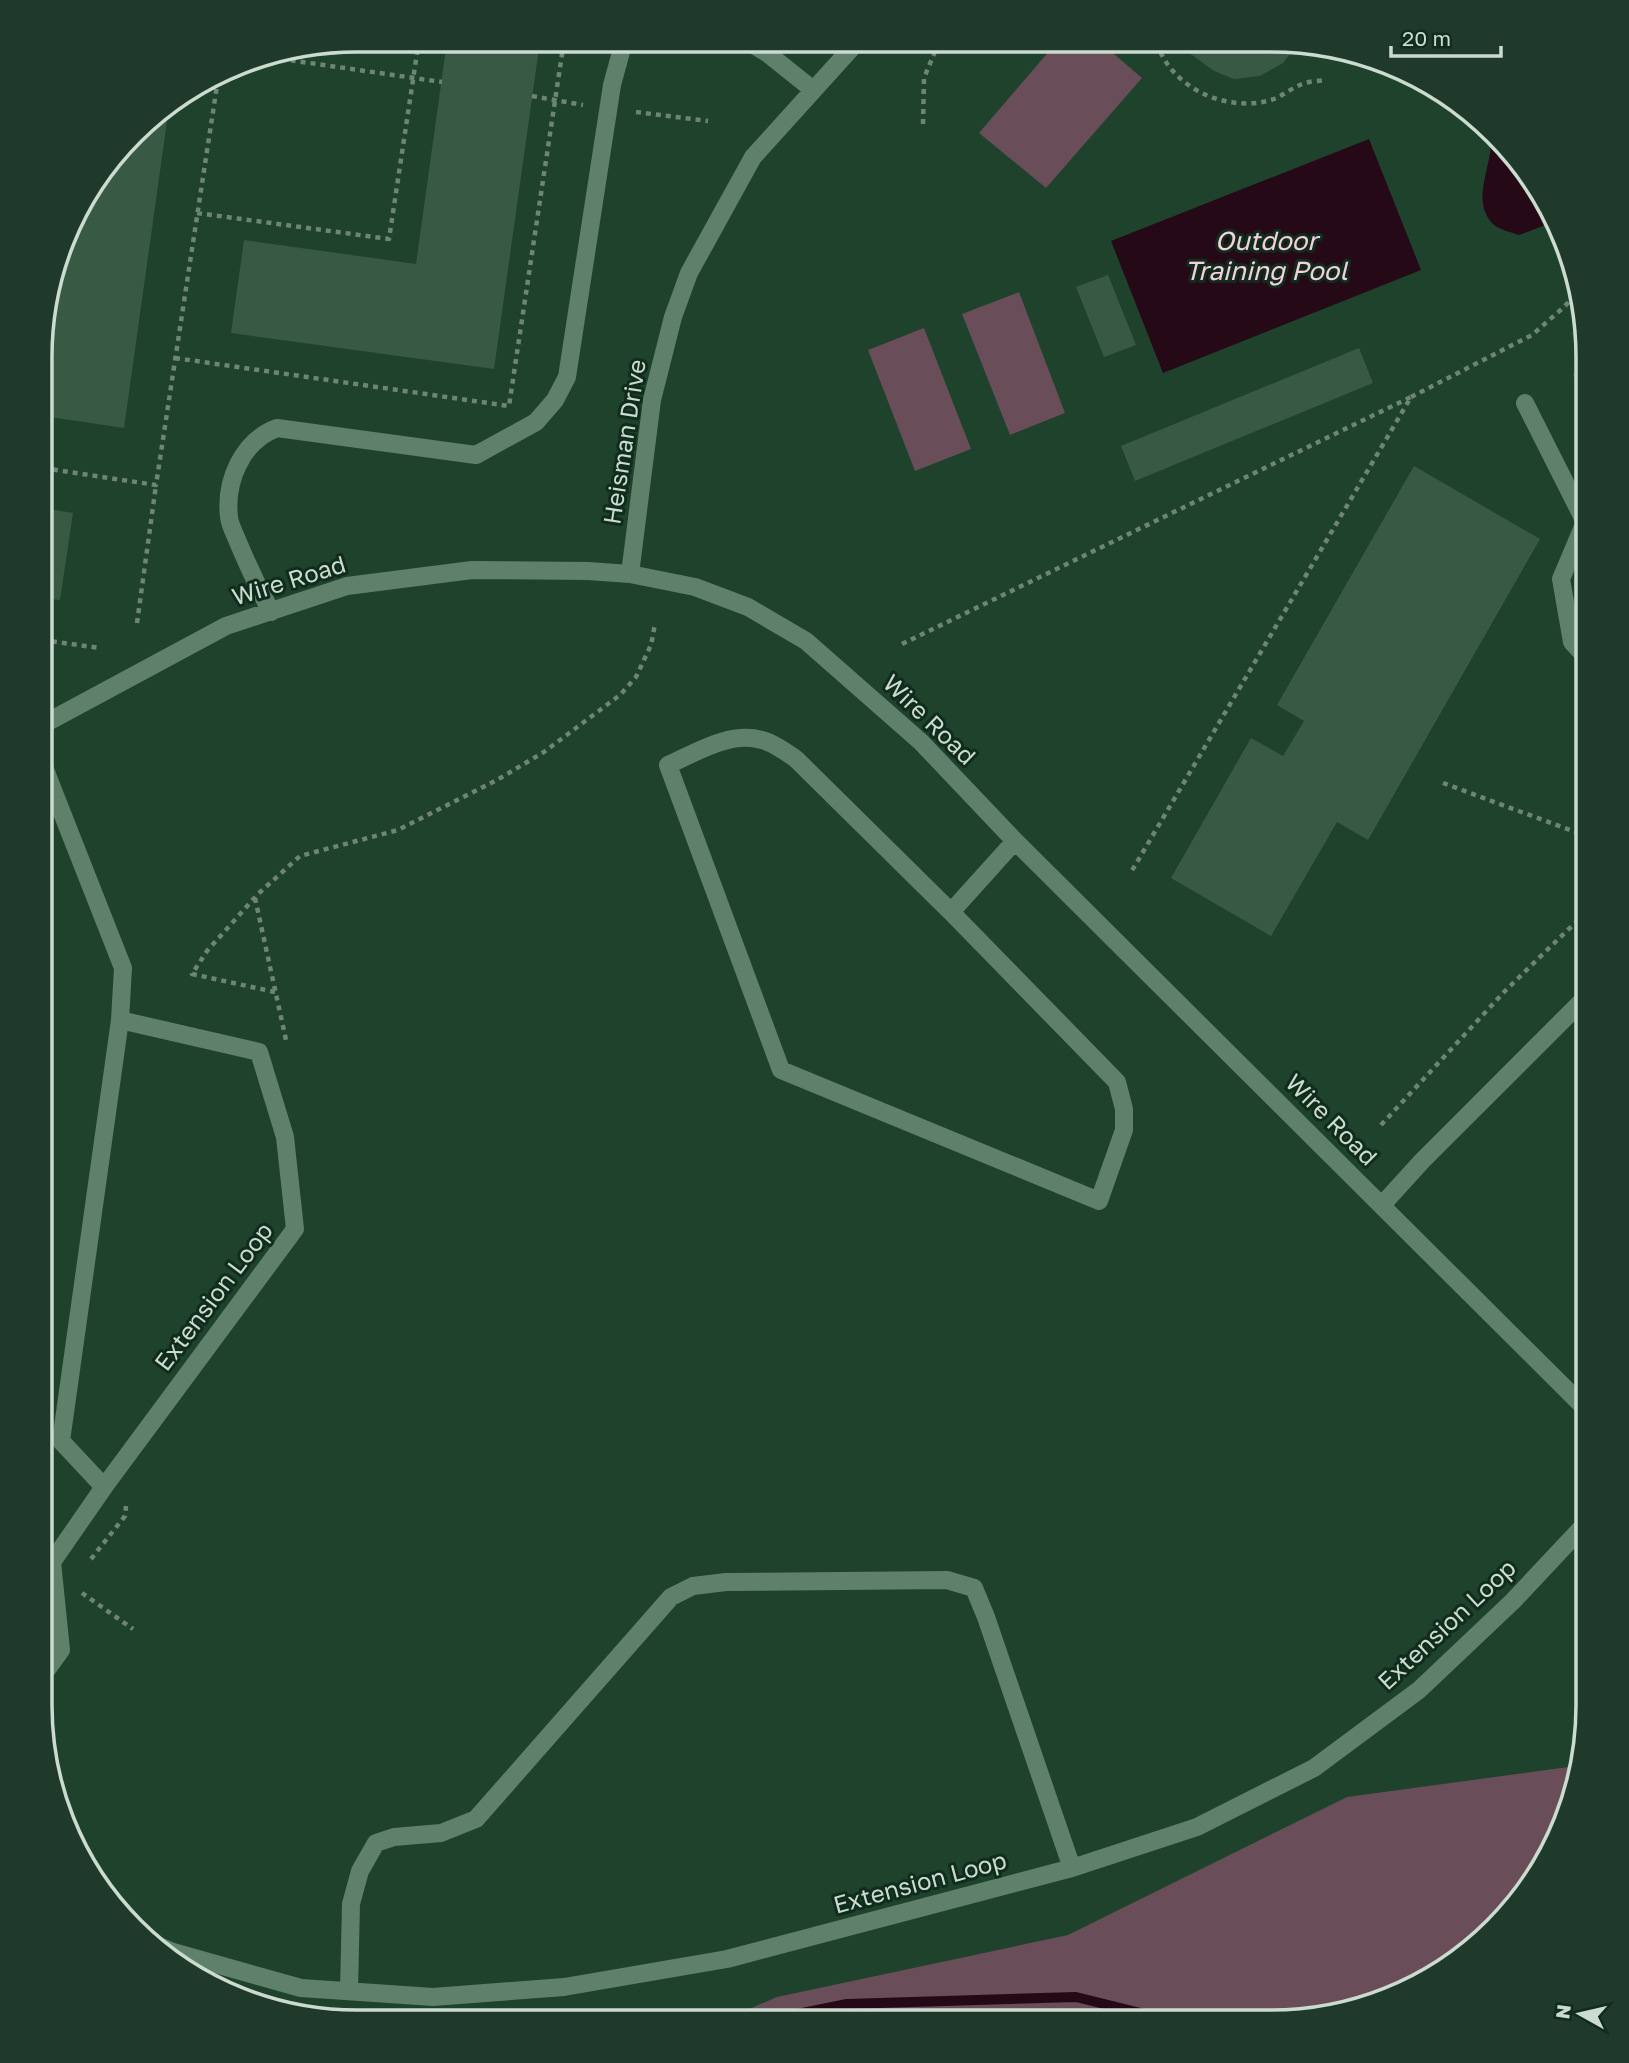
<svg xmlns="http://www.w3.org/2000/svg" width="1629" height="2063" viewBox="0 0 1629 2063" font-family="'Golos Text',sans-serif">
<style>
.built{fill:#1f422d}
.green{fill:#694d59}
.water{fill:#260917}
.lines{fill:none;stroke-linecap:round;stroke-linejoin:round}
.stream{stroke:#260917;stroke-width:10}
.building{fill:#385a44}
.path{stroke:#6e8476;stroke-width:4.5;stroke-dasharray:5 5;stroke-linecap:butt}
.minor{stroke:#5f806b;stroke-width:18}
.labels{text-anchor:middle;stroke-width:6;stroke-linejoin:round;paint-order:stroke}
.street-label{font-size:24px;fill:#cbdbd0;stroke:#102c1c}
.water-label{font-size:26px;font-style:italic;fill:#f7cede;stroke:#102c1c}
.rim{fill:none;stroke:#cbdbd0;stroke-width:3.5}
</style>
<rect width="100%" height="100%" fill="#1b3726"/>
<path class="built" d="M357 40 1313 43 1448 94 1546 199 1578 276 1589 357 1588 1726 1546 1865 1496 1930 1430 1980 1292 2022H336L256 2006 181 1970 83 1864 51 1788 40 1706 43 316 83 199 149 119 255 57Z"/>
<path class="green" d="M1057 42H1100L1142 78 1046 188 979 133Z
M1019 292 1065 413 1010 435 962 314Z
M924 328 971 449 915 471 868 350Z
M1576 1766 1546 1865 1496 1930 1430 1980 1292 2022H719L777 1997 1068 1935 1347 1797Z"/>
<path class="water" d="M1369 139 1421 270 1163 373 1111 241Z
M1491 139 1546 199 1552 213 1543 226 1519 235C1511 232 1499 230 1493 224 1470 200 1492 168 1491 139Z"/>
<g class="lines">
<path class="stream" d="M757 2022 847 2004 1076 1997 1177 2022
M1282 2022 1320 2014"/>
</g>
<path class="building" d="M447 41H540L494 369 231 333 244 240 416 264Z
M1184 43H1313L1335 51 1330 60 1298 43 1283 63 1260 76 1234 79 1214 71 1188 52Z
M169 107 124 428 43 416V319L47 320 51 292 83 199 149 119Z
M1108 275 1136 345 1104 357 1076 287Z
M1585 328 1589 357 1588 415 1573 374 1585 369 1572 332Z
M1359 348 1373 383 1135 481 1121 446Z
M1414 466 1540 539 1368 840 1337 822 1271 936 1171 878 1251 738 1283 756 1304 721 1277 705Z
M43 508 73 513 60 600 42 598Z"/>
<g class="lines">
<path class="path" d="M1157 43C1171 88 1226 113 1271 100 1281 97 1290 89 1300 85 1307 81 1318 81 1326 80
M261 56 442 82
M532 96 583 105
M636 112 708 121
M923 124 924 78 939 42
M197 213 389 239 419 40
M175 358 509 406 564 41
M1411 397 1532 335 1564 307 1580 290
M43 468 156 485 218 79
M137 623 156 485
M42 640 100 648
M902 644 1411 397 1130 874
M1443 783 1589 837
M255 898 286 1040
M275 992 192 974 207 951 258 894 300 856 398 830 497 780 544 752 620 695 636 677 651 645 655 624
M42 1044 49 1045
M1381 1125 1505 991 1578 920 1588 901
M91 1559 125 1516 126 1506
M82 1593 133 1629"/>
<path class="minor" d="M747 41 767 53 812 89
M1525 403 1585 522
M630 574 652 400 673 317 689 273 753 157 857 42
M271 612C259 589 248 566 238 542 235 534 230 526 229 517 225 481 242 441 277 428L476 455 536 422 555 400 567 377 612 85 624 41
M1589 660 1572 642 1561 579 1585 522 1589 524
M42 725 226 626 347 586 472 570 588 571 630 574 695 587 748 607 806 641 921 742 1015 841 1588 1411
M42 762 123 968 120 1020 61 1441 104 1487
M951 912 1117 1082 1124 1109V1130L1099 1201 781 1070 668 765C697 752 730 731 762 740 774 743 786 752 796 759L951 912 1015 841
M1382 1205 1422 1161 1588 995
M40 1679 61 1650 52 1562 104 1487 295 1229 285 1137 259 1052 120 1020
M159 1946 173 1952 301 1988 433 1997 564 1987 727 1959 1072 1868 1197 1827 1314 1768 1419 1690 1513 1601 1588 1521
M349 1991 351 1904 360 1871 376 1843 394 1837 441 1833 476 1819 671 1597 693 1586 726 1582 947 1580 974 1588 986 1617 1072 1868"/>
</g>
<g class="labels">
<g class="street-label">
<text transform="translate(625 442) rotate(-81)" y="8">Heisman Drive</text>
<text transform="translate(289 581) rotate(-17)" y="8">Wire Road</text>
<text transform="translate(929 720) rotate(44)" y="8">Wire Road</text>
<text transform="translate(1331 1120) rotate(45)" y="8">Wire Road</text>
<text transform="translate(214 1297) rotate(-53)" y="8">Extension Loop</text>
<text transform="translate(1447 1625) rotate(-43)" y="8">Extension Loop</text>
<text transform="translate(920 1883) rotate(-15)" y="8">Extension Loop</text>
</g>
<g class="water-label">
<text x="1266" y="250">Outdoor<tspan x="1266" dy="30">Training Pool</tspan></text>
</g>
</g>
<path d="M0 0H1629V2063H0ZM357 52H1271A305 305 0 0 1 1576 357V1705A305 305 0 0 1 1271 2010H357A305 305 0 0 1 52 1705V357A305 305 0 0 1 357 52Z" fill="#1f3a2a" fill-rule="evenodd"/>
<path class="rim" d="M357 52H1271A305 305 0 0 1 1576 357V1705A305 305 0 0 1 1271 2010H357A305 305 0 0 1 52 1705V357A305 305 0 0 1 357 52Z"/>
<g transform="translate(1580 2014) rotate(278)" stroke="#102c1c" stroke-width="5" paint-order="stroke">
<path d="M0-5L12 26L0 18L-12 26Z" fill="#cbdbd0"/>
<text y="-10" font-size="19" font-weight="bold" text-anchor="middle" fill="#cbdbd0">N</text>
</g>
<path d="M1391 46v10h110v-10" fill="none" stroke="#cbdbd0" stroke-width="3.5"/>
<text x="1402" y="46" font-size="21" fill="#cbdbd0" stroke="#102c1c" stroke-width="5" paint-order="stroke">20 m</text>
</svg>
